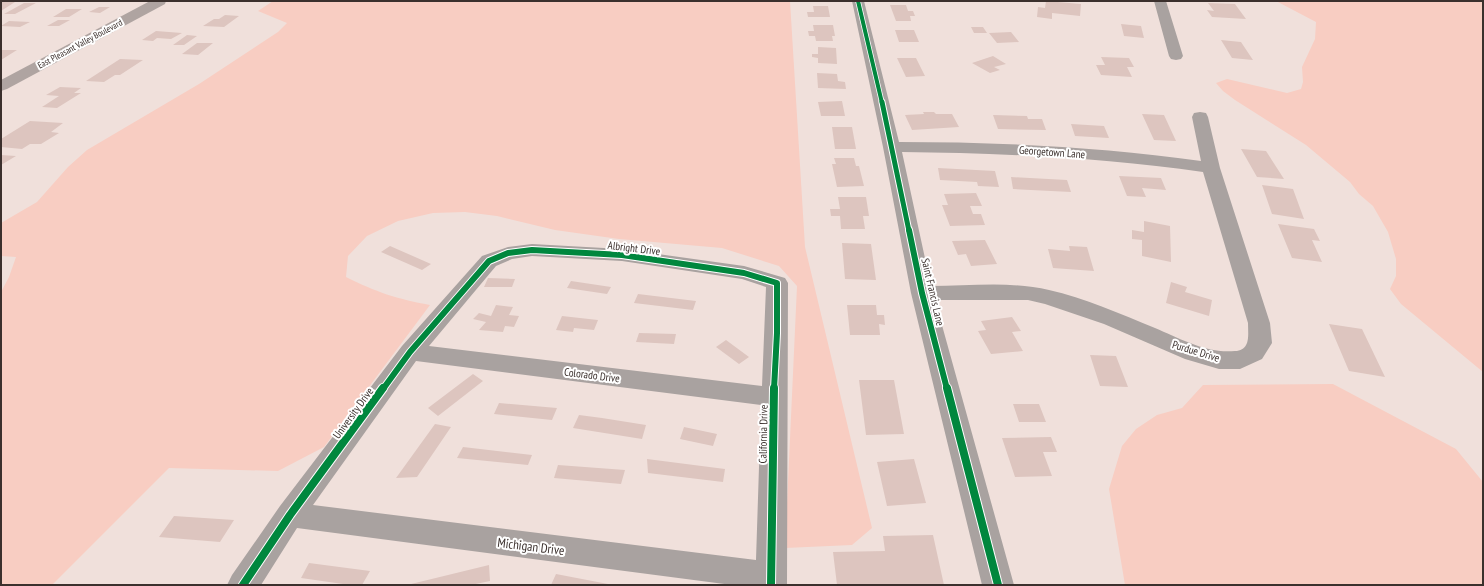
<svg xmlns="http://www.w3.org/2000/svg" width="1484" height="586" viewBox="0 0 1484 586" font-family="'PT Sans Narrow',sans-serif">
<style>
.green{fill:#f8cdc2}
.building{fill:#ddc5bf}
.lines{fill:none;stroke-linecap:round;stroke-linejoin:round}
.minor{fill:#a9a2a0;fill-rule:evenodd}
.major{fill:#afa4a1;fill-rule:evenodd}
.cycleway-far3-casing{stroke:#fff;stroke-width:5.5}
.cycleway-far2-casing{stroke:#fff;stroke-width:7}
.cycleway-far1-casing{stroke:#fff;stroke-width:8}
.cycleway-casing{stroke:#fff;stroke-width:10}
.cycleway-far3{stroke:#00873e;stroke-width:4}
.cycleway-far2{stroke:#00873e;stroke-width:5}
.cycleway-far1{stroke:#00873e;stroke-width:6}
.cycleway{stroke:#00873e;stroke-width:8}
.labels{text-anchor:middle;stroke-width:4;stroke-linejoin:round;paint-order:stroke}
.far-street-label{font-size:9px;fill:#3b302d;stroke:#fff}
.street-label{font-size:11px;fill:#3b302d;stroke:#fff}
.near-street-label{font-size:13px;fill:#3b302d;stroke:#fff}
</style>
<rect width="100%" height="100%" fill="#f0e0db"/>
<path class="green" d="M273 1H790L805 247 872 528 852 545 785 548 797 286 779 266 722 248 619 239 555 230 497 216 465 212 433 213 398 221 367 236 348 256 346 277C376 292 397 299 430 305L324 447 278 471 169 468 52 585H1V292L9 277 16 257 1 256V223L37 202 68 167 87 150 199 84 278 32 287 23 258 11Z
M1276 1H1483V372L1401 304 1390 289 1396 276V259L1388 232 1373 206 1359 194 1350 182 1306 145 1235 100 1223 91 1216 83 1227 79 1287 93 1301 89 1303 82 1302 67 1315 39 1316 22Z
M1333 384 1456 449 1483 482V585H1125L1109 489 1122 446 1136 429 1157 415 1182 408 1203 385Z"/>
<path class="building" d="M1046 1 1081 4 1080 16 1052 13V19L1037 17 1038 7 1045 8Z
M1 2H15L1 11Z
M24 3H36L15 14H4Z
M1208 3 1235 4 1246 19 1212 17 1207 10 1214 11Z
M890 5H906L908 11H913L915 16H910L911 21H896Z
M813 6H828L830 17H808L807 12H814Z
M99 7H110L100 13 89 12Z
M66 9H82L69 17H53Z
M225 15 239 16 224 27 203 26 214 19H219Z
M58 20H70L59 26H47Z
M9 21 30 22 20 27 1 26Z
M1121 24 1141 26 1144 38 1124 36Z
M813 25H833L835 36H832L833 41H816L815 36H809L808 31H814Z
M971 27H983L987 33H974Z
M895 30H914L919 42H899Z
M156 31 182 33 171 39 157 38 153 41 142 40Z
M1011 32 1019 42 997 43 989 33Z
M187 35 197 36 184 45H173Z
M1221 40 1241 42 1253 60 1232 58Z
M197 43H213L198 55 182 54Z
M818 47 836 48 837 64 818 63V58L812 57V54H818Z
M1 50H17L1 60Z
M993 56 1006 64 994 67 1000 70 990 73 972 63Z
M1101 57 1129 58 1134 67H1127L1132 77 1101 75 1096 65H1105Z
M897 58H916L925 76 906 77Z
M120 59 143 60 120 75H115L104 82 86 81Z
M817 73 837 74 838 81 845 82 846 89 818 88Z
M60 87 81 88 74 93H81L57 108 42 107 59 96 46 95Z
M842 101 845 116H821L818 102Z
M923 112H934L936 114H952L959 127 912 130 905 115 924 114Z
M1142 114 1164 115 1176 141 1154 140Z
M993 115 1027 116 1028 119H1042L1046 130 998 129Z
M30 121 63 123 51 132 59 133 41 144H30L22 149 1 147V139Z
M1071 124 1104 126 1109 138 1075 136Z
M832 127H852L856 149H835Z
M1241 149 1266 151 1284 179 1257 177Z
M1 155 16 156 1 165Z
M834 158H854L856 166H859L864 186 837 187 832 164H836Z
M938 168 995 171 999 187 978 186 977 182 940 180Z
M1119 176 1161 178 1166 190 1142 188 1146 197 1127 196Z
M1011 177 1067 180 1071 192 1013 189Z
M1262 185 1293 189 1304 219 1272 214Z
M976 193 982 206H970L973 214H981L985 225 950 226 942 205H948L944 194Z
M838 197H866L869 216H863L865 229H841L840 216H831L830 209H840Z
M1144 221 1170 226 1171 262 1142 256V240L1132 239V230L1144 232Z
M1278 224 1314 229 1320 241 1312 240 1322 262 1292 258Z
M985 240 997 264 971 266 966 254 958 255 952 241Z
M842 243 871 244 876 280 845 279Z
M390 246 431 264 422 270 381 252Z
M1069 246 1087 247 1094 271 1053 268 1048 249 1070 251Z
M488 278 515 279 512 287H484Z
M571 281 611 287 607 294 567 288Z
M1171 282 1187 287 1185 292 1212 300 1209 316 1166 303Z
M638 294 696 301 693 310 634 303Z
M496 305 513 307 509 315 519 316 514 327 505 326 503 332 479 330 486 322 473 319 479 313 491 316Z
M847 305H876L877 315H884L885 325 879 324 880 335H850Z
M562 316 598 320 594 330 574 328 573 332 556 330Z
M1012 317 1021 331 1012 332 1023 351 991 354 978 331 986 330 981 321Z
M1329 324 1362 329 1385 377 1349 371Z
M639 333 676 334 674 344 636 342Z
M726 340 749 357 739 364 716 347Z
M1090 355 1116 356 1128 387 1100 386Z
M473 374 483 381 438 416 428 408Z
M859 380H894L904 434 866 435Z
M499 403 557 408 552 420 494 414Z
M1013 404H1039L1046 422H1019Z
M579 415 602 418 646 425 642 439 573 428Z
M435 424 451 427 417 477 396 478Z
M684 427 717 434 713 446 680 439Z
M1051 437 1057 452H1043L1052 476 1015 477 1002 438Z
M463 447 532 455 528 465 457 458Z
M647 459 725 469 723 482 648 473Z
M914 459 926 503 887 506 877 462Z
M558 465 625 470 621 484 554 478Z
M174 516 234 520 220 542 159 537Z
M933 535 944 585H837L833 552 885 551 883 536Z
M309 563 370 571 362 585H350L301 578Z
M489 565 490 581 471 585H407Z
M556 574 608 584 607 585H551Z"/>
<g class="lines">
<path class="minor" d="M852 1H864L899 142C1000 142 1101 147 1201 161L1192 117 1194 113 1200 112 1206 113 1208 117 1220 168 1270 323 1272 343 1262 359 1240 369H1219L1185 359 1104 324 1045 304 1028 300H935L1014 585H982L911 293 883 147ZM902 152C1003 153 1103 158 1203 172L1248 323C1248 335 1251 350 1235 351 1207 354 1179 338 1155 328 1121 314 1084 298 1049 290 1013 281 968 286 931 286Z
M1154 1H1166L1183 56 1181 59 1176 60 1171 59 1169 56Z
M532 244 622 249 744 266 785 278 788 283 787 585H732L297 528 261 585H227L232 575 280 506 402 346 482 256 508 247ZM532 256 622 261 742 279 766 287 762 386 429 346 496 266 512 259ZM416 361 761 405 756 560 313 505Z"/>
<path class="major" d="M150 1H166L165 4 7 89 1 91V80Z"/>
<g class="cycleway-far3-casing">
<path id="cycleway-far3" d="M858 1 882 103"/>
</g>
<g class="cycleway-far2-casing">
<path id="cycleway-far2" d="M882 102 909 231"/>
</g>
<g class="cycleway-far1-casing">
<path id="cycleway-far1" d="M909 230 922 293 947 389
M383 389 410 352 489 261 508 253 532 250 622 255 744 273 777 283V333L774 389"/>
</g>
<g class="cycleway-casing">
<path id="cycleway" d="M947 388 998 585
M243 585 290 515 383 388
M771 585 774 388"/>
</g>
<use href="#cycleway-far3" class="cycleway-far3"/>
<use href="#cycleway-far2" class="cycleway-far2"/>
<use href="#cycleway-far1" class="cycleway-far1"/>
<use href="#cycleway" class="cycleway"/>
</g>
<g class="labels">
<g class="far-street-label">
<text transform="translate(80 44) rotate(-28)" y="3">East Pleasant Valley Boulevard</text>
</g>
<g class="street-label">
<text transform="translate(1052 152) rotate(4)" y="4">Georgetown Lane</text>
<text transform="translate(634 248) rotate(7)" y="4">Albright Drive</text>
<text transform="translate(933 292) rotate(77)" y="4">Saint Francis Lane</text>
<text transform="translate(1196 351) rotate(17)" y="4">Purdue Drive</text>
<text transform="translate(592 375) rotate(7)" y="4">Colorado Drive</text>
<text transform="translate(353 413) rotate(-54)" y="4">University Drive</text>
<text transform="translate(763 434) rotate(-89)" y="4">California Drive</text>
</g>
<g class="near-street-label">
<text transform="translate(531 546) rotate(7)" y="5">Michigan Drive</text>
</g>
</g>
<rect width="1484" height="586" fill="none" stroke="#3b302d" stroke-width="4"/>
</svg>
